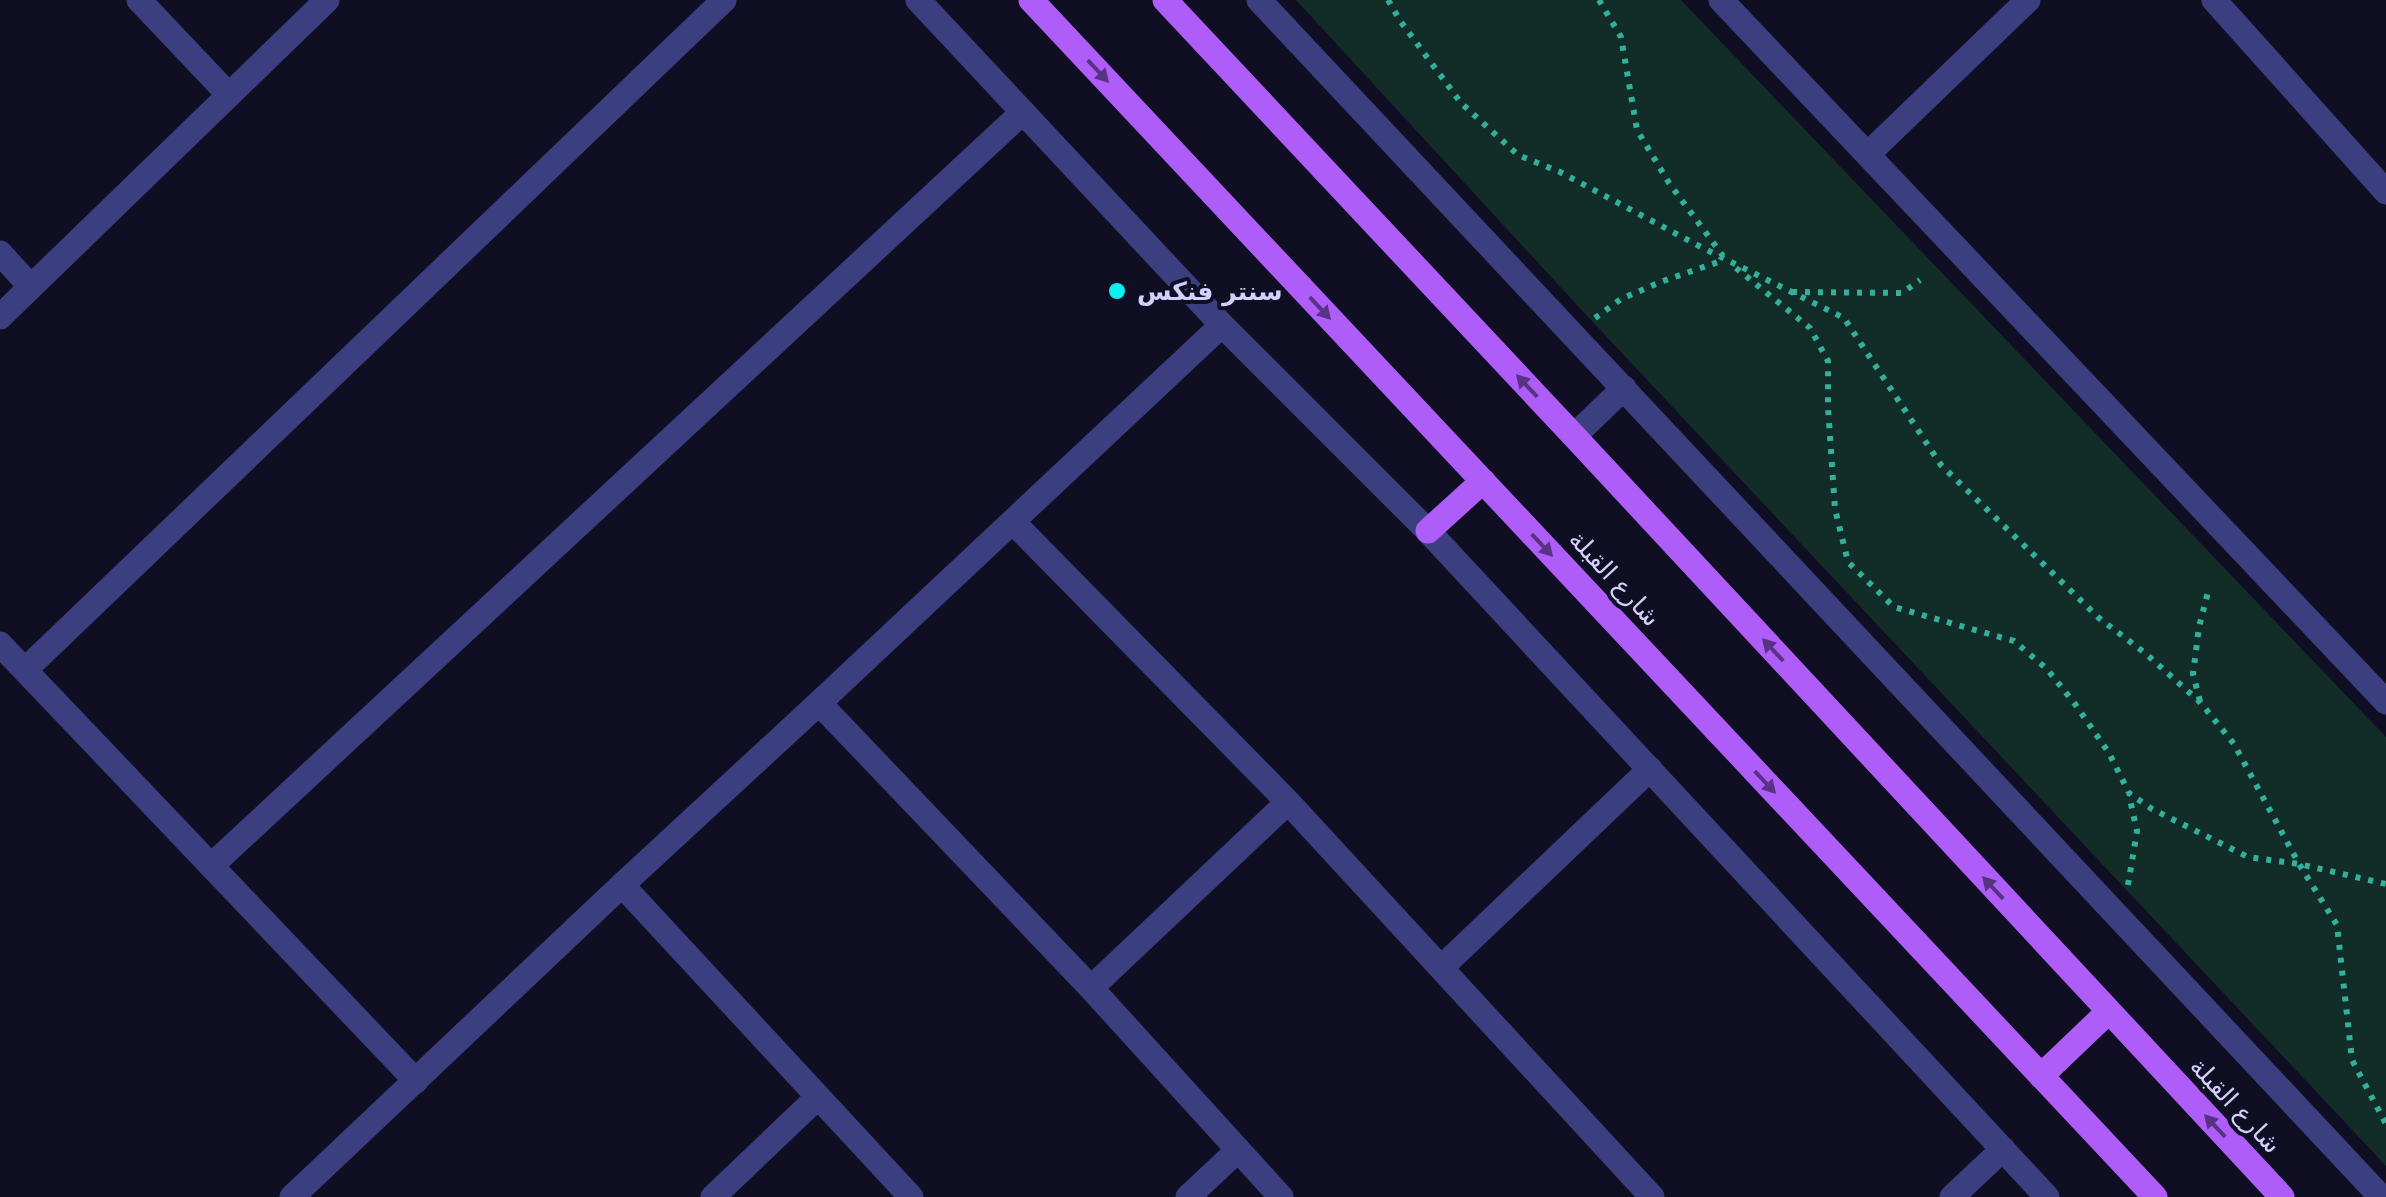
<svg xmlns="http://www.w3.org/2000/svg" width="2386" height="1197" viewBox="0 0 2386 1197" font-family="'DejaVu Sans',Vazirmatn,sans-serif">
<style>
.green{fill:#122c28}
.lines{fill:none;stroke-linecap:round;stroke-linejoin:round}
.path{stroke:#33af9c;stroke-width:6;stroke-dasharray:5 8;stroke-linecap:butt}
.minor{stroke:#3b3f7f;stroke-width:25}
.major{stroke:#af5df9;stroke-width:25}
.oneway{fill:#583283}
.poi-dot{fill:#0af0f1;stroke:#100e22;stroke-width:4}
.labels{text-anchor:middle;stroke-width:8;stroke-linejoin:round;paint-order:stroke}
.poi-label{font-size:25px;font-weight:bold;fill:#d2d1fd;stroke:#100e22;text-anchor:start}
.street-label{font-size:25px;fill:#d2d1fd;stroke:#100e22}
</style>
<rect width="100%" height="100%" fill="#100e22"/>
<path class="green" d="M1296 0H1681L2386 737V1166L1588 317Z"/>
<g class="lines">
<path class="path" d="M1388 0 1401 22 1461 103 1518 155 1560 172 1701 247 1844 318 1941 465 2099 618 2145 653 2200 702 2234 744 2299 864 2337 925 2352 1060 2386 1124
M1599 0 1621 37 1637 130 1669 183 1723 256
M1736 268 1810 328 1828 361V407L1835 509 1848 562 1894 607 2014 641 2047 669 2075 704 2109 753 2129 793 2152 809 2248 857 2299 864 2386 884
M1792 292 1902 293 1920 280
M1595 318 1621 299 1663 281 1724 260
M2200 701 2193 674 2199 627 2209 588
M2128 885 2137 831 2129 795"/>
<path class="minor" d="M139 0 229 95
M918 0 1222 325 1428 531 2047 1197
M1259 0 2381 1197
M1721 0 2386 702
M2214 0 2386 192
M1868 154 2028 0
M0 253 31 287
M0 317 327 0
M1574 436 1624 388
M1013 522 1288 802 1652 1197
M0 644 416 1081
M25 670 724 0
M819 703 1091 988 1281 1197
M211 866 1023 112
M622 885 911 1197
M1441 968 1650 769
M1091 988 1288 802
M292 1197 622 885 819 703 1222 325
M713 1197 818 1097
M1188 1197 1238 1150
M1952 1197 2003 1149"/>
<path class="major" d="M1031 0 2155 1197
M1165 0 1574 436 2282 1197
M1428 531 1483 481
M2041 1076 2108 1012"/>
</g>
<defs><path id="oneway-solid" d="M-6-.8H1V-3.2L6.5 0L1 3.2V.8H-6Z" transform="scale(2.5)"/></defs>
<g class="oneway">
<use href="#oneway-solid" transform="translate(1098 71) rotate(47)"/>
<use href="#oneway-solid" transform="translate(1320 308) rotate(47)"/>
<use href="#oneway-solid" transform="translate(1527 386) rotate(-133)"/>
<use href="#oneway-solid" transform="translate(1542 545) rotate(47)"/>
<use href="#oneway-solid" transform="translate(1773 650) rotate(-133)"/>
<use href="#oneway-solid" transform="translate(1765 782) rotate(47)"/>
<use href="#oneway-solid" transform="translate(1993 888) rotate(-133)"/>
<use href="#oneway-solid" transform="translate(2215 1126) rotate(-133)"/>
</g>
<circle class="poi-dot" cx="1117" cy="291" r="10"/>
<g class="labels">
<g class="poi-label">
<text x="1137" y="300">سنتر فنكس</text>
</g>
<g class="street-label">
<text transform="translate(1615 578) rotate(47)" y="9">شارع القبلة</text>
<text transform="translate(2236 1105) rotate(47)" y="9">شارع القبلة</text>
</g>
</g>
</svg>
